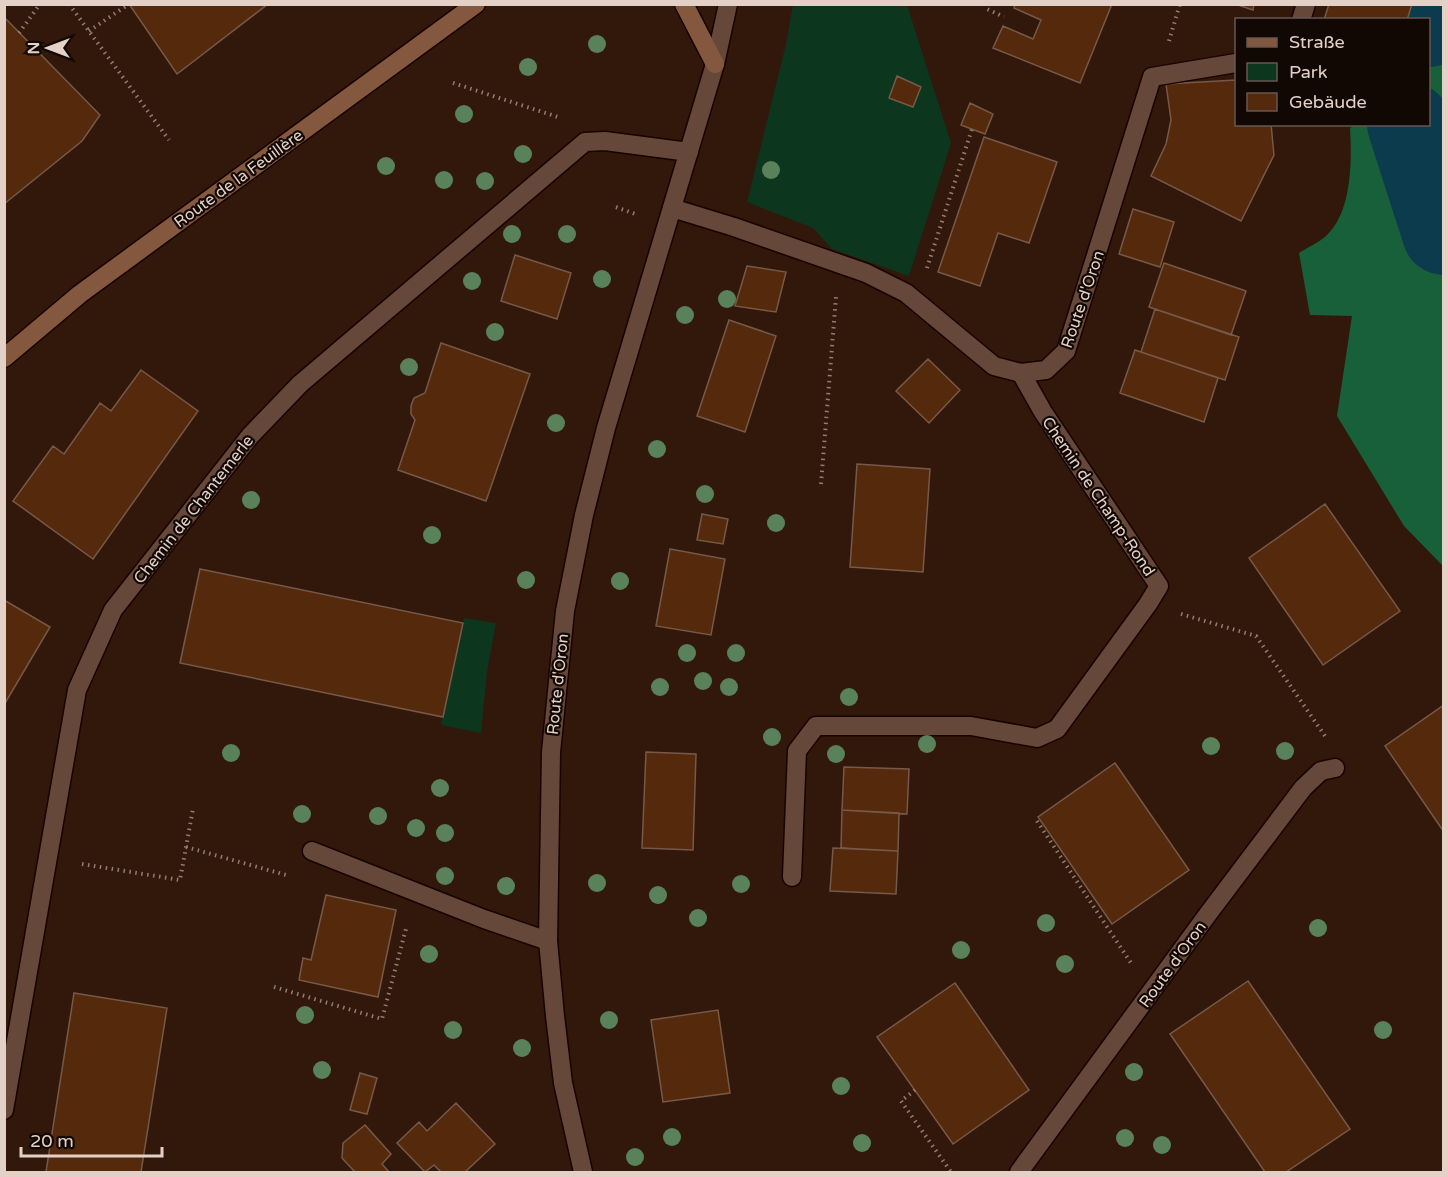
<svg xmlns="http://www.w3.org/2000/svg" width="1448" height="1177" viewBox="0 0 1448 1177" font-family="'Varela Round',sans-serif">
<style>
.green{fill:#0d361f}
.forest{fill:#186039}
.lines{fill:none;stroke-linecap:round;stroke-linejoin:round}
.river{stroke:#0b3b4c;stroke-width:84}
.building{fill:#54290c;stroke:#775949;stroke-width:1.5}
.service-casing{stroke:#180300;stroke-width:21}
.minor-casing{stroke:#180300;stroke-width:21}
.tertiary-casing{stroke:#180300;stroke-width:21}
.secondary-casing{stroke:#180300;stroke-width:21}
.path{stroke:#927d72;stroke-width:4;stroke-dasharray:1.5 4.5;stroke-linecap:butt}
.service{stroke:#654839;stroke-width:18}
.minor{stroke:#654839;stroke-width:18}
.tertiary{stroke:#654839;stroke-width:18}
.secondary{stroke:#84583e;stroke-width:18}
.tree{fill:#59825b}
.labels{text-anchor:middle;stroke-width:4.5;stroke-linejoin:round;paint-order:stroke}
.street-label{font-size:16px;fill:#e3d1c8;stroke:#110703}
</style>
<rect width="100%" height="100%" fill="#31180a"/>
<path class="green" d="M793 5H907L951 143 909 276 832 249 813 228 747 202 786 44Z
M464 618 496 623 487 672 481 733 441 725Z"/>
<path class="forest" d="M1422 5H1444L1443 566 1404 526 1337 416 1352 316 1310 315 1299 253C1308 247 1320 242 1327 235 1352 211 1352 160 1350 128L1357 124H1428V20L1419 19Z"/>
<g class="lines">
<path class="river" d="M1428 25 1433 4
M1409 124 1444 233"/>
</g>
<path class="building" d="M129 4H268L177 74Z
M1015 4H1112L1080 83 993 48 1003 26 1033 39 1041 20 1014 8Z
M1235 4H1254L1253 10Z
M1329 4H1412L1407 20H1324Z
M4 17 100 115 82 141 4 204Z
M897 76 921 87 913 107 889 98Z
M1236 80V124H1271L1274 155 1241 221 1151 176 1166 144 1171 120 1166 84Z
M970 103 993 114 985 134 961 125Z
M984 137 1057 162 1029 243 998 233 980 286 938 272Z
M1133 209 1174 222 1160 267 1119 254Z
M515 255 571 273 557 319 501 301Z
M1164 263 1246 291 1231 335 1149 307Z
M747 266 786 272 776 312 735 306Z
M1155 309 1239 337 1225 380 1141 352Z
M729 320 776 336 745 432 697 416Z
M441 343 530 374 486 501 398 470 415 420 411 414V406L414 398 425 393Z
M1135 350 1218 378 1204 422 1120 393Z
M928 359 960 390 929 423 896 391Z
M141 370 198 411 93 559 13 501 53 446 64 454 100 403 111 411Z
M857 464 930 469 923 572 850 567Z
M1325 504 1400 611 1323 665 1249 558Z
M702 514 728 519 723 544 697 540Z
M670 549 725 559 711 635 656 626Z
M200 569 463 623 443 717 180 663Z
M4 600 50 627 4 705Z
M1444 705V832L1385 746Z
M646 752 696 754 693 850 642 848Z
M1115 763 1189 870 1112 924 1038 817Z
M844 767 909 769 907 814 842 810Z
M842 810 899 813 898 851 841 848Z
M833 848 898 851 896 894 830 891Z
M326 895 396 910 378 997 299 980 303 958 311 960Z
M1248 981 1350 1129 1286 1172H1265L1170 1034Z
M955 983 1029 1090 953 1144 877 1037Z
M74 993 167 1008 141 1172H46Z
M718 1010 730 1093 663 1102 651 1020Z
M360 1073 377 1078 367 1114 350 1110Z
M456 1103 495 1144 465 1172H441L434 1165 425 1172 397 1143 419 1122 427 1131Z
M365 1125 391 1154 382 1164 389 1172H355L342 1158 343 1143Z"/>
<g class="lines">
<g class="service-casing">
<path id="service" d="M1301 20 1306 4
M672 208 734 227 866 273 906 293 994 366 1021 373 1046 370 1066 351 1152 77 1236 63
M312 851 484 919 548 941
M792 877 797 751 816 726H971L1037 738 1057 729 1148 604 1159 586 1043 412 1021 373
M1019 1172 1208 914 1303 788 1321 771 1335 768"/>
</g>
<g class="minor-casing">
<path id="minor" d="M4 1110 77 690 113 610 250 436 300 384 585 142 605 141 689 152"/>
</g>
<g class="tertiary-casing">
<path id="tertiary" d="M583 1172 563 1083 555 1016 548 941 551 752 565 611 584 515 606 428 715 64 728 4"/>
</g>
<g class="secondary-casing">
<path id="secondary" d="M684 4 715 64
M4 358 80 294 476 4"/>
</g>
<path class="path" d="M69 4 169 140
M989 4 987 9 1004 17
M89 31 129 4
M19 33 40 4
M1169 41 1180 4
M453 83 561 118
M616 207 635 214
M927 268 972 129
M821 484 836 297
M1181 614 1256 636 1325 736
M1037 821 1131 963
M186 847 286 875
M82 864 180 880 193 809
M274 987 382 1019 407 925
M915 1090 901 1101 951 1172"/>
<use href="#service" class="service"/>
<use href="#minor" class="minor"/>
<use href="#tertiary" class="tertiary"/>
<use href="#secondary" class="secondary"/>
</g>
<g class="tree">
<circle cx="597" cy="44" r="9"/>
<circle cx="528" cy="67" r="9"/>
<circle cx="464" cy="114" r="9"/>
<circle cx="523" cy="154" r="9"/>
<circle cx="386" cy="166" r="9"/>
<circle cx="771" cy="170" r="9"/>
<circle cx="444" cy="180" r="9"/>
<circle cx="485" cy="181" r="9"/>
<circle cx="512" cy="234" r="9"/>
<circle cx="567" cy="234" r="9"/>
<circle cx="602" cy="279" r="9"/>
<circle cx="472" cy="281" r="9"/>
<circle cx="727" cy="299" r="9"/>
<circle cx="685" cy="315" r="9"/>
<circle cx="495" cy="332" r="9"/>
<circle cx="409" cy="367" r="9"/>
<circle cx="556" cy="423" r="9"/>
<circle cx="657" cy="449" r="9"/>
<circle cx="705" cy="494" r="9"/>
<circle cx="251" cy="500" r="9"/>
<circle cx="776" cy="523" r="9"/>
<circle cx="432" cy="535" r="9"/>
<circle cx="526" cy="580" r="9"/>
<circle cx="620" cy="581" r="9"/>
<circle cx="687" cy="653" r="9"/>
<circle cx="736" cy="653" r="9"/>
<circle cx="703" cy="681" r="9"/>
<circle cx="660" cy="687" r="9"/>
<circle cx="729" cy="687" r="9"/>
<circle cx="849" cy="697" r="9"/>
<circle cx="772" cy="737" r="9"/>
<circle cx="927" cy="744" r="9"/>
<circle cx="1211" cy="746" r="9"/>
<circle cx="1285" cy="751" r="9"/>
<circle cx="231" cy="753" r="9"/>
<circle cx="836" cy="754" r="9"/>
<circle cx="440" cy="788" r="9"/>
<circle cx="302" cy="814" r="9"/>
<circle cx="378" cy="816" r="9"/>
<circle cx="416" cy="828" r="9"/>
<circle cx="445" cy="833" r="9"/>
<circle cx="445" cy="876" r="9"/>
<circle cx="597" cy="883" r="9"/>
<circle cx="741" cy="884" r="9"/>
<circle cx="506" cy="886" r="9"/>
<circle cx="658" cy="895" r="9"/>
<circle cx="698" cy="918" r="9"/>
<circle cx="1046" cy="923" r="9"/>
<circle cx="1318" cy="928" r="9"/>
<circle cx="961" cy="950" r="9"/>
<circle cx="429" cy="954" r="9"/>
<circle cx="1065" cy="964" r="9"/>
<circle cx="305" cy="1015" r="9"/>
<circle cx="609" cy="1020" r="9"/>
<circle cx="453" cy="1030" r="9"/>
<circle cx="1383" cy="1030" r="9"/>
<circle cx="522" cy="1048" r="9"/>
<circle cx="322" cy="1070" r="9"/>
<circle cx="1134" cy="1072" r="9"/>
<circle cx="841" cy="1086" r="9"/>
<circle cx="672" cy="1137" r="9"/>
<circle cx="1125" cy="1138" r="9"/>
<circle cx="862" cy="1143" r="9"/>
<circle cx="1162" cy="1145" r="9"/>
<circle cx="635" cy="1157" r="9"/>
</g>
<g class="labels">
<g class="street-label">
<text transform="translate(238 178) rotate(-36)" y="6">Route de la Feuillère</text>
<text transform="translate(1082 299) rotate(-71)" y="6">Route d'Oron</text>
<text transform="translate(1099 496) rotate(56)" y="6">Chemin de Champ-Rond</text>
<text transform="translate(193 509) rotate(-52)" y="6">Chemin de Chantemerle</text>
<text transform="translate(557 684) rotate(-84)" y="6">Route d'Oron</text>
<text transform="translate(1172 964) rotate(-54)" y="6">Route d'Oron</text>
</g>
</g>
<rect width="1448" height="1177" fill="none" stroke="#e3d1c8" stroke-width="12"/>
<rect x="1235" y="18" width="195" height="108" fill="#110703" stroke="#655852" stroke-width="1.5"/>
<rect x="1247" y="38" width="30" height="9" fill="#84583e" stroke="#655852" stroke-width="1.5"/>
<text x="1289" y="48" font-size="18" fill="#e3d1c8">Straße</text>
<rect x="1247" y="63" width="30" height="18" fill="#0d361f" stroke="#655852" stroke-width="1.5"/>
<text x="1289" y="78" font-size="18" fill="#e3d1c8">Park</text>
<rect x="1247" y="93" width="30" height="18" fill="#54290c" stroke="#655852" stroke-width="1.5"/>
<text x="1289" y="108" font-size="18" fill="#e3d1c8">Gebäude</text>
<g transform="translate(48 48) rotate(270)" stroke="#110703" stroke-width="4.5" paint-order="stroke">
<path d="M0-4.5L10 22L0 15L-10 22Z" fill="#e3d1c8"/>
<text y="-9" font-size="16" font-weight="bold" text-anchor="middle" fill="#e3d1c8">N</text>
</g>
<path d="M21 1147v9h141v-9" fill="none" stroke="#e3d1c8" stroke-width="3"/>
<text x="30" y="1147" font-size="18" fill="#e3d1c8" stroke="#110703" stroke-width="4.5" paint-order="stroke">20 m</text>
</svg>
